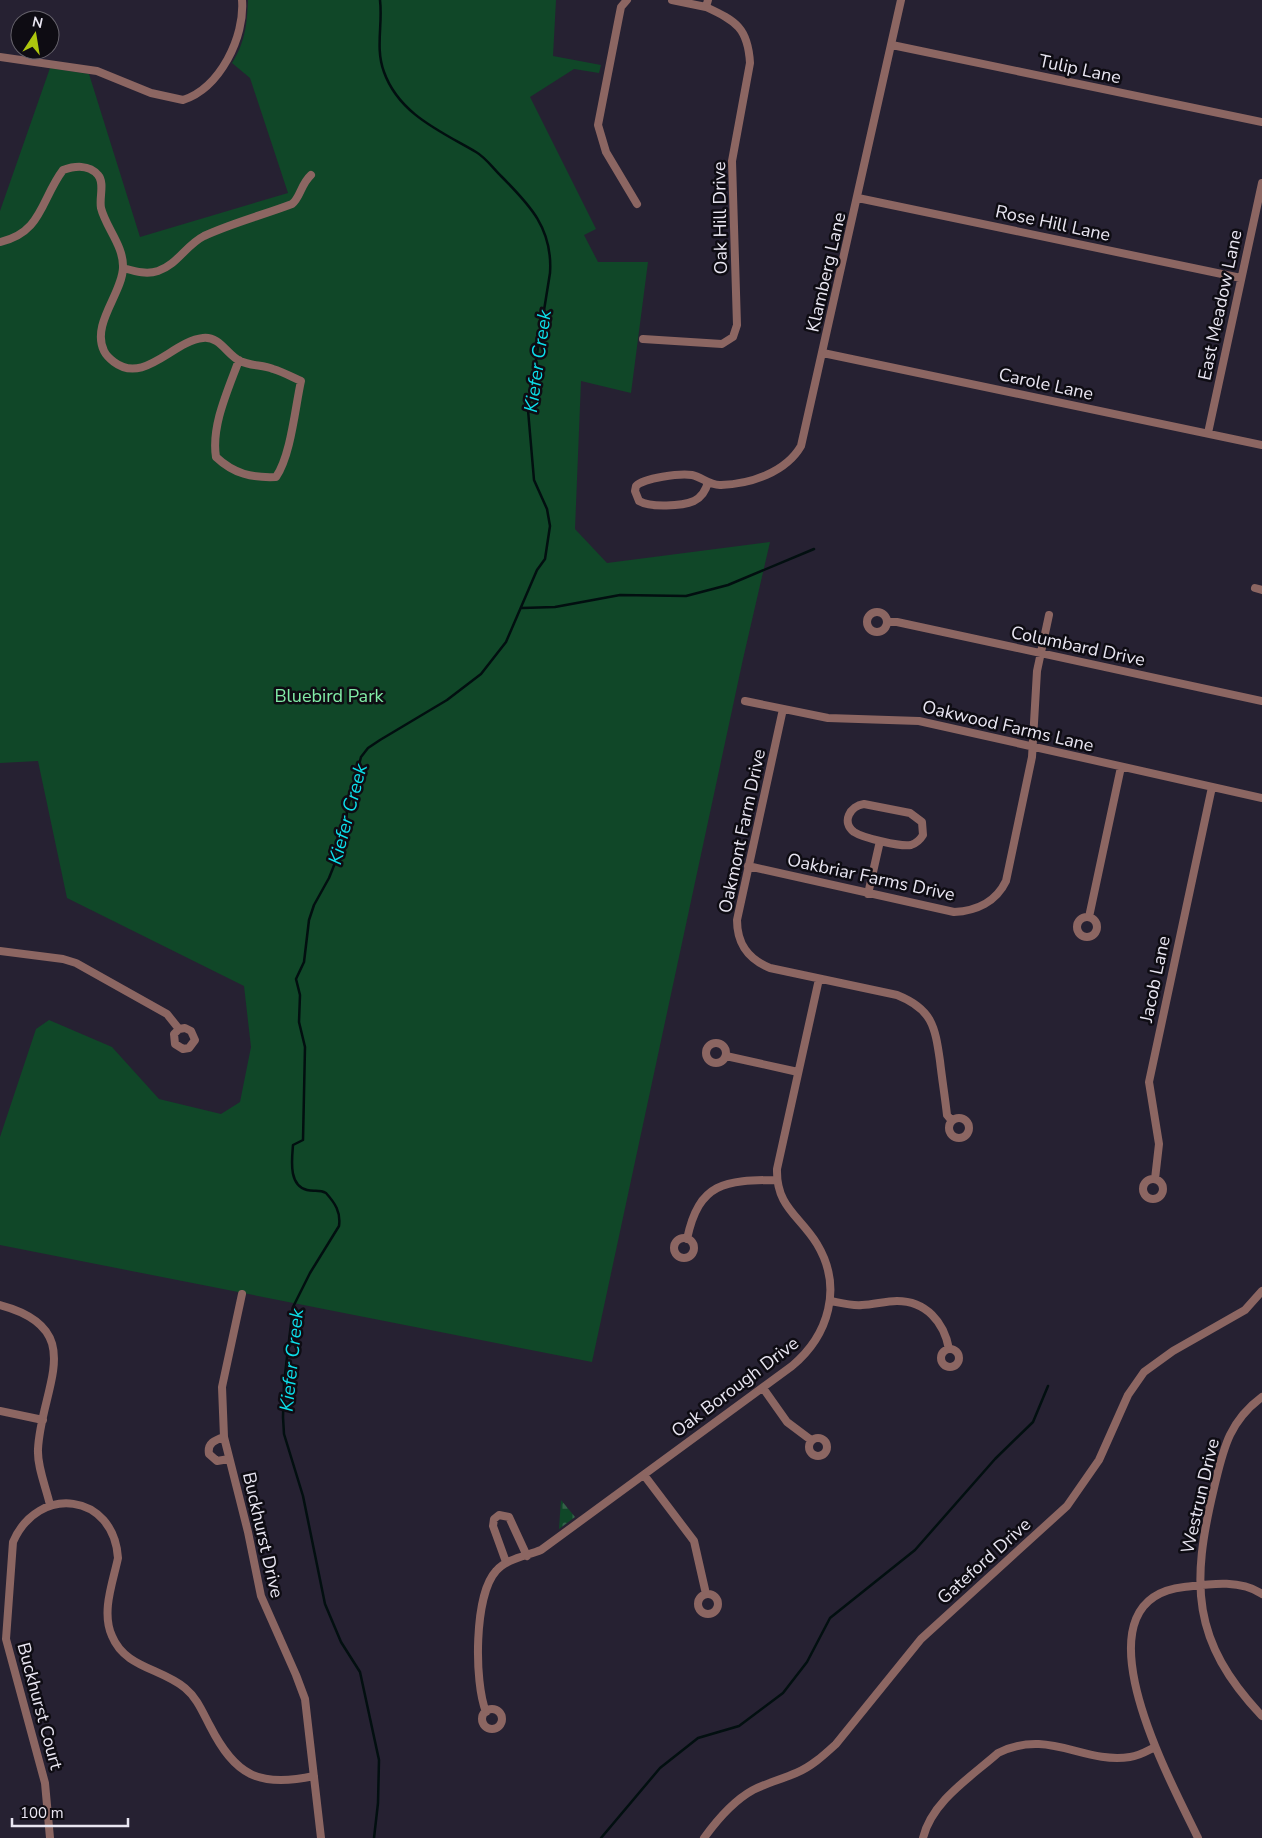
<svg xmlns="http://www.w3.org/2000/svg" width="1262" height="1838" viewBox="0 0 1262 1838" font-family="'Nunito Sans',sans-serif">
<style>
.green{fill:#104728}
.cemetery{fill:url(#cemetery-stones)}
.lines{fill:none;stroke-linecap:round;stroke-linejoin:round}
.stream{stroke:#020f10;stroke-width:2.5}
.minor{stroke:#8c6662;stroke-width:8}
.labels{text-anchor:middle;stroke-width:5;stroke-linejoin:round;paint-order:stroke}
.street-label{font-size:18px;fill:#e9e6f2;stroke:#0e0c13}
.park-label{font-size:18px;fill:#82eca7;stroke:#0e0c13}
.water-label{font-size:19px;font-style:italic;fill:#0ce0eb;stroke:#0e0c13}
</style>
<defs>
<pattern id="cemetery-stones" width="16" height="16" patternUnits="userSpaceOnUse" patternTransform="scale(1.25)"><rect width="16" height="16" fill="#104728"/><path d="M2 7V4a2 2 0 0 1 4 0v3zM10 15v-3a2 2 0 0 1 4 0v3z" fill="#336248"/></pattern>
</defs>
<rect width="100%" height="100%" fill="#262132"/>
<path class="green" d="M248 0H556L553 56 601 65 599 73 574 69 530 97 596 229 584 235 598 262H648L631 393 581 381 575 529 607 563 770 542 743 659 592 1362 0 1245V1137L36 1029 49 1020 112 1047 159 1099 221 1114 240 1102 251 1047 244 986 67 898 38 761 0 763V211L50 68 89 74 140 237 288 193 250 78 232 63C245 43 247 24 248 0Z"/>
<path class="cemetery" d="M561 1500 575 1517 559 1529Z"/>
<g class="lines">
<path class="stream" d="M522 608 555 607 620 595 686 596 728 585 814 549
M374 1838 378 1803 379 1760 360 1672 341 1642 325 1604 303 1496 284 1434 283 1417 284 1383 293 1307 310 1273 339 1226C341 1212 335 1203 326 1193 319 1189 314 1192 307 1190 288 1185 292 1159 293 1145L303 1140 305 1047 299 1022 300 995 296 979 304 962 309 920 314 905 329 878 345 838 347 810 361 757 368 748 380 740 447 700 481 674 506 642 537 570 545 559 550 526 547 509 534 480 528 410 550 273C553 229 530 205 501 176 493 168 485 157 476 152 440 131 399 114 384 72 375 48 383 24 380 0
M601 1838 660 1768 698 1738 739 1726 783 1693 807 1662 830 1618 915 1550 995 1459 1033 1422 1048 1386"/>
<path class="minor" d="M627 0 621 7 619 17 598 125 606 152 637 204
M672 0 706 7
M892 45 1262 122
M0 57 97 71 151 93 183 100C220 88 245 37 242 0
M858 198 1241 278
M0 242C42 233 41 199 63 170 74 166 89 164 98 175 105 183 99 197 101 208 106 228 124 246 123 268 122 294 91 324 104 351 106 355 110 359 114 362 144 385 173 341 203 338 220 336 227 355 240 361 251 366 263 365 273 369 283 372 292 377 301 381 295 408 291 455 276 477 252 478 234 474 216 457 211 426 228 390 239 360
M123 268C134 271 146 275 158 271 177 265 186 245 204 236 232 223 263 215 292 204 300 198 301 184 311 175
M643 339 722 344 733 337 737 325 732 161 750 63C748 28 736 21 706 7L708 0
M823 353 1262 445
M1208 433 1262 183
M708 482C706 490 702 497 694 501 682 506 651 508 639 501L635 491 636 486C644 478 680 473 692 475 702 477 710 486 721 485 751 484 786 472 801 446L901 0
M1255 588 1262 590
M867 622a10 10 0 1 1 20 0a10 10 0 1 1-20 0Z
M887 622H897L1262 701
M745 701 828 718 919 721 1262 798
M783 709 737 920C737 944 748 959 770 968L897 995C932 1009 935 1026 940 1061 942 1079 945 1097 947 1115L952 1121
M864 804 910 813 922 822 923 835C920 840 917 843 911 845 901 847 863 838 854 832 841 822 850 806 864 804Z
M748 866 954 912C976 911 996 902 1006 881L1032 757 1037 671 1049 615
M868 894 880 841
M1089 917 1121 767
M1077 927a10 10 0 1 1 20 0a10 10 0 1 1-20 0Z
M0 951 63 959 76 963 167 1014 179 1029 185 1028 191 1031 195 1040 189 1048 183 1049 175 1044 174 1034 179 1029
M706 1053a10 10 0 1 1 20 0a10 10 0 1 1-20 0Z
M726 1056 798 1072
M949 1128a10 10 0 1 1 20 0a10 10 0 1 1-20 0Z
M1155 1179 1159 1144 1149 1082 1212 787
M1143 1189a10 10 0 1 1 20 0a10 10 0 1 1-20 0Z
M674 1248a10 10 0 1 1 20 0a10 10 0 1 1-20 0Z
M687 1239C699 1182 725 1180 777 1180
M242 1294 222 1387 224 1437 248 1532 261 1596 296 1675 305 1699 321 1838
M831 1301C841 1303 852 1306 862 1305 873 1305 885 1301 897 1301 926 1301 944 1322 949 1349
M0 1305C90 1329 41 1387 38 1449 37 1467 46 1487 50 1505
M941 1358a9 9 0 1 1 18 0a9 9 0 1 1-18 0Z
M763 1388 787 1422 811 1440
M1262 1397C1228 1422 1223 1451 1214 1488 1191 1584 1191 1641 1262 1716
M0 1411 43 1420
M224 1437C215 1440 207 1443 209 1454L217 1461 229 1459
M809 1447a9 9 0 1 1 18 0a9 9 0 1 1-18 0Z
M644 1475 694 1541 706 1594
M506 1562 493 1526 494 1519 499 1515 509 1517 527 1556
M698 1604a10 10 0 1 1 20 0a10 10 0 1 1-20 0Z
M482 1719a10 10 0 1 1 20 0a10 10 0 1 1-20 0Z
M486 1712C474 1682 474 1595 496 1571 506 1559 526 1556 541 1550L792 1366C829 1335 843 1287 817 1244 800 1216 776 1207 777 1169L819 979
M50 1838 45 1783 6 1639 13 1542C38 1484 114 1493 118 1558 113 1582 101 1612 112 1636 125 1668 161 1668 185 1688 197 1698 202 1711 210 1726 235 1775 258 1788 314 1776
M704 1838C717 1820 733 1801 753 1790 767 1783 782 1779 796 1773 811 1767 824 1755 836 1744L921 1639 1067 1506 1099 1460 1128 1395 1144 1372 1173 1351 1245 1310 1262 1291
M923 1838C932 1801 971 1777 998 1753 1049 1728 1082 1764 1130 1757 1139 1756 1147 1751 1155 1747
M1198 1838C1173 1785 1069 1600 1184 1587 1209 1584 1240 1579 1262 1594"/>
</g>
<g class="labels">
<g class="street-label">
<text transform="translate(1080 69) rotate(12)" y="6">Tulip Lane</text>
<text transform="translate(720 218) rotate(-91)" y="6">Oak Hill Drive</text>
<text transform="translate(1053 223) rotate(12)" y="6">Rose Hill Lane</text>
<text transform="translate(826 272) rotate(-77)" y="6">Klamberg Lane</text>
<text transform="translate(1220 305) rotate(-78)" y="6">East Meadow Lane</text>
<text transform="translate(1046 384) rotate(12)" y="6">Carole Lane</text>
<text transform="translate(1078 646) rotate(12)" y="6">Columbard Drive</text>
<text transform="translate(1008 726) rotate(13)" y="6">Oakwood Farms Lane</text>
<text transform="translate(742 831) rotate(-78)" y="6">Oakmont Farm Drive</text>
<text transform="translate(871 877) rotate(12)" y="6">Oakbriar Farms Drive</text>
<text transform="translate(1155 979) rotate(-78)" y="6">Jacob Lane</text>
<text transform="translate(735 1387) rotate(-37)" y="6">Oak Borough Drive</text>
<text transform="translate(1200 1496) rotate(-77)" y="6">Westrun Drive</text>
<text transform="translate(263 1535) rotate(77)" y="6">Buckhurst Drive</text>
<text transform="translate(984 1561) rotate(-42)" y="6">Gateford Drive</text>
<text transform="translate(40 1706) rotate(75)" y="6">Buckhurst Court</text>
</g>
<g class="park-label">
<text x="329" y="702">Bluebird Park</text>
</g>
<g class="water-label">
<text transform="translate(537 361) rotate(-82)" y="7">Kiefer Creek</text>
<text transform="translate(347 814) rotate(-75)" y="7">Kiefer Creek</text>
<text transform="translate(291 1360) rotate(-84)" y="7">Kiefer Creek</text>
</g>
</g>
<g transform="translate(35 35) rotate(12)"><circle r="24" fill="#0e0c13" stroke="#66636c"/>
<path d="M0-4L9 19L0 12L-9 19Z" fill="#adc60e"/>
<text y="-8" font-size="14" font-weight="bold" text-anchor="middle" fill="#e9e6f2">N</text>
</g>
<path d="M12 1818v8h116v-8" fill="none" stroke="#e9e6f2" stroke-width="2.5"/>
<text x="20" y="1818" font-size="15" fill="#e9e6f2" stroke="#0e0c13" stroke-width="4" paint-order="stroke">100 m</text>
</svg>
